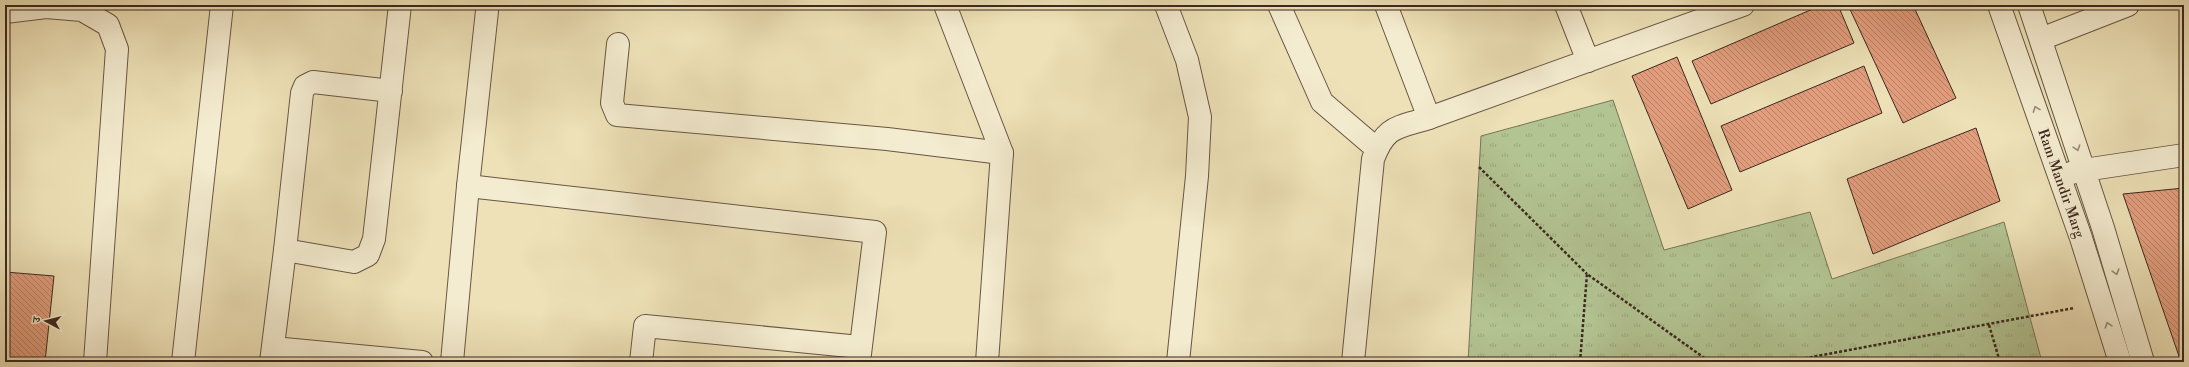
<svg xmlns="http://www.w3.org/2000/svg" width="2189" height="367" viewBox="0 0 2189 367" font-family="'Libre Bodoni','Noto Serif Devanagari',serif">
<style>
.grass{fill:url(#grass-tufts);stroke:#777658}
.building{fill:url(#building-back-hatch);stroke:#3b281e}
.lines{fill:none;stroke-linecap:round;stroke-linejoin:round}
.minor-casing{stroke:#685644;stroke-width:24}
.path{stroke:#3b281e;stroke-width:2.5;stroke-dasharray:3 2;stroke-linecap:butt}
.minor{stroke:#f4ecd0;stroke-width:22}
.oneway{stroke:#988a77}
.labels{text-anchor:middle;stroke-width:3.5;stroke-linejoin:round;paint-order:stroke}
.street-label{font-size:14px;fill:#3b281e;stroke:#f4ecd0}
</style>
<defs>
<pattern id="grass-tufts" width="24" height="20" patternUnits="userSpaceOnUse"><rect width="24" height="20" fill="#b3c493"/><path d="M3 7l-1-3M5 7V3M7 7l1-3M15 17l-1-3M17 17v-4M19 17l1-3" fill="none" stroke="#9ba87e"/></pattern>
<pattern id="building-back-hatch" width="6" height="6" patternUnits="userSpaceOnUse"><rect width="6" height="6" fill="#e39e7e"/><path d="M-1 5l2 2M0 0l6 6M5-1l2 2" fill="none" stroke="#b98167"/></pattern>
</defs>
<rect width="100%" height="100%" fill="#eee1b7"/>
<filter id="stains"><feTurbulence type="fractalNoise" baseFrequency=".005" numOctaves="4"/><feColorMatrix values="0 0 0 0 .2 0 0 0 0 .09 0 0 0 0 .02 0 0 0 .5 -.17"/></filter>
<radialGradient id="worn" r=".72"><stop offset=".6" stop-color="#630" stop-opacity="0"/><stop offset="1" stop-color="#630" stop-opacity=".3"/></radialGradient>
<path class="grass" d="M1613 100 1664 250 1810 212 1832 279 2004 222 2042 362H1468L1481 136Z"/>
<path class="building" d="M1822 5H1838L1854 43 1711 104 1692 61Z
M1848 5H1913L1956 98 1903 123Z
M1677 57 1732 190 1688 209 1632 76Z
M1864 66 1882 113 1740 172 1721 126Z
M1976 128 2000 201 1873 254 1847 179Z
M2184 188V362H2181L2123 194Z
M5 272 54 276 45 362H5Z"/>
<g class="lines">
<g class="minor-casing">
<g id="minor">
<path d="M945 5 1002 153 987 362"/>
<path d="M1166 5 1187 60 1200 117 1197 176 1178 362"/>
<path d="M1279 5 1322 102 1377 149"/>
<path d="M1386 5 1429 118 1743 5"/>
<path d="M1566 5 1588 61"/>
<path id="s1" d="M1999 5 2081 238 2120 362"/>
<path d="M2029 5 2103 228 2143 362"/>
<path d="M5 12 46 7 82 10 108 25 117 49 95 362"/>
<path d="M2041 39 2128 5"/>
<path d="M618 44 612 103 617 115 887 139 1002 153"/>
<path d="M391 91 313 82 305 86 302 93 285 250 354 262 368 255 374 239 400 5"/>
<path d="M2071 173 2084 170 2184 155"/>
<path d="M468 186 875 232 859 362"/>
<path d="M273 348 422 362"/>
<path d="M183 362 222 5"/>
<path d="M271 362 285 250"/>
<path d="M452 362 468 186 487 11"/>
<path d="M641 362 645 326 860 347"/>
<path d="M1353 362 1373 159C1386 125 1397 128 1429 118"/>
</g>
</g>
<path class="path" d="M1479 167 1587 274
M1989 325 2000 362
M1580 362 1587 274 1710 362
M1785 362 2074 308"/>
<use href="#minor" class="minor"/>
</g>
<defs><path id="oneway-chevron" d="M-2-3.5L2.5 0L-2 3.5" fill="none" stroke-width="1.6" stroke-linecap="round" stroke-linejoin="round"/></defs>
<g class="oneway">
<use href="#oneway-chevron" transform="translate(2036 109) rotate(-110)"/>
<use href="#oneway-chevron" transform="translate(2077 148) rotate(72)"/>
<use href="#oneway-chevron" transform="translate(2116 272) rotate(74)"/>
<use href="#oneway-chevron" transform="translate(2108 325) rotate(-107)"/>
</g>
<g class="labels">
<g class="street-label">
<text dy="5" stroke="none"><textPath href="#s1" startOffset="189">Ram Mandir Marg</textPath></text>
</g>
</g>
<rect width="2189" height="367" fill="none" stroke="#eee1b7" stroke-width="20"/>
<rect x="6" y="6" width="2177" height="355" fill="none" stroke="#3b281e" stroke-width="2"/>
<rect x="10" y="10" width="2169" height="347" fill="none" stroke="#3b281e"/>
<g transform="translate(46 321) rotate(277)" stroke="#f4ecd0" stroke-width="3" paint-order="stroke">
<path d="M0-3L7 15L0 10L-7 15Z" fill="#3b281e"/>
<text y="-6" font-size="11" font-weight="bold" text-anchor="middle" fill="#3b281e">उ</text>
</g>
<rect width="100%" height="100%" filter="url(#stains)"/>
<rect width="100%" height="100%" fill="url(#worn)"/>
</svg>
